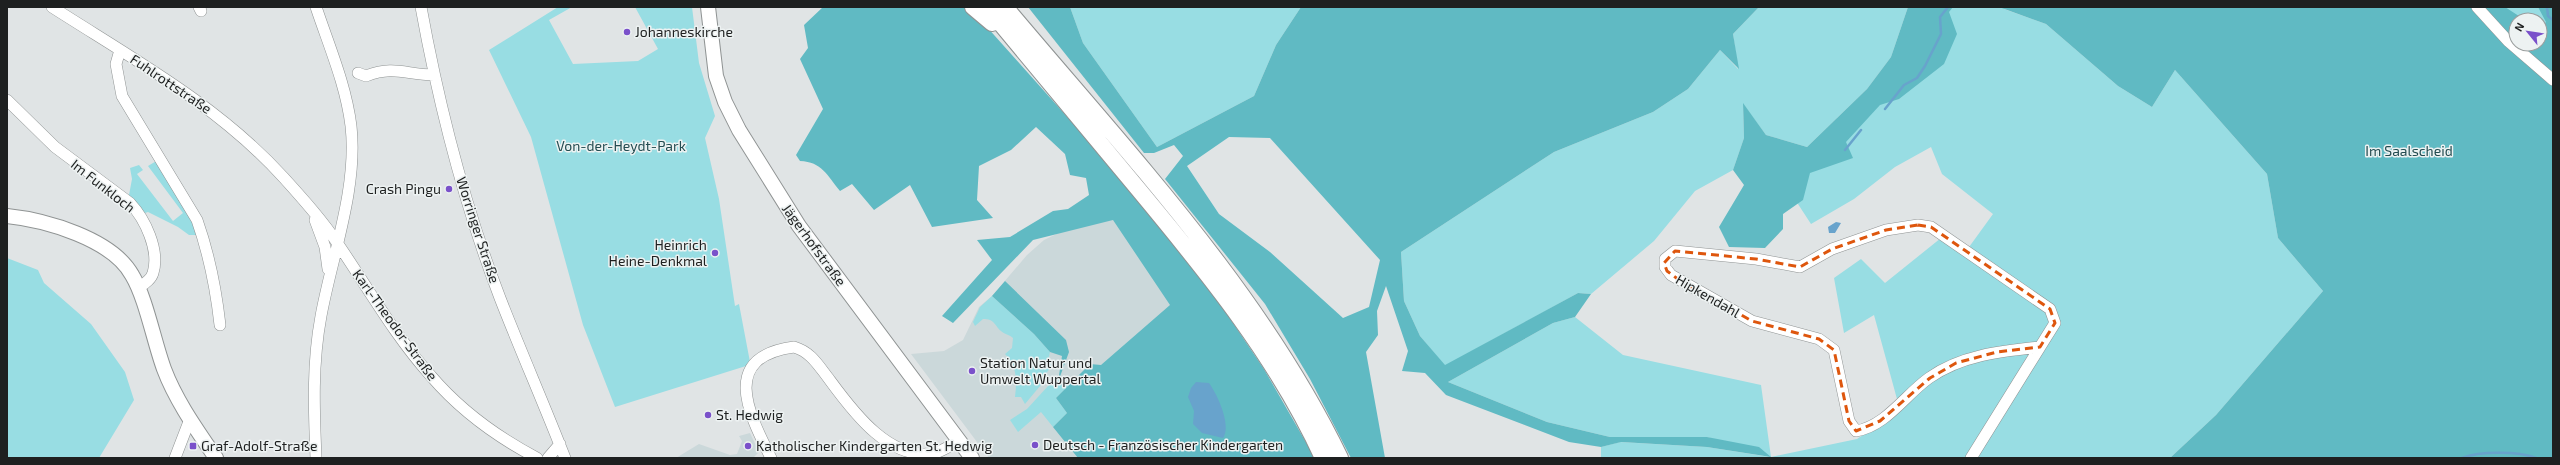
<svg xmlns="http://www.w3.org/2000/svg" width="2560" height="465" viewBox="0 0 2560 465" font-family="'Exo 2',sans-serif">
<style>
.built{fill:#cbd8da}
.green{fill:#98dde3}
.forest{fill:#60bac3;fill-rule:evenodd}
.water{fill:#68a3cc}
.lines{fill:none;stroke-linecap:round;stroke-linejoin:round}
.stream{stroke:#68a3cc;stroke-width:2.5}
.minor-casing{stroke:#8f9393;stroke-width:12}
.major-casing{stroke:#8f9393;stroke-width:16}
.highway-casing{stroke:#8f9393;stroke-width:18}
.minor{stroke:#fff;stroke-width:11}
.major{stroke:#fff;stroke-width:14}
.highway{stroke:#fff;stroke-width:16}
.marked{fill:none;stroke:#de560d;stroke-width:3;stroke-dasharray:8 5;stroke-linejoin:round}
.poi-dot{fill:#7a51ca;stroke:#edf2f2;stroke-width:1.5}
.labels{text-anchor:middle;stroke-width:3;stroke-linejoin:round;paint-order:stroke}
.poi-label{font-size:14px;fill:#1e2020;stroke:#edf2f2;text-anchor:start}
.street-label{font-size:14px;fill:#1e2020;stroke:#edf2f2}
.park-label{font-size:14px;fill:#234c51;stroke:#edf2f2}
</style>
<rect width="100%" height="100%" fill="#e0e4e5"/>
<path class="built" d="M1123 202 1301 458H989L911 354 944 351 963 340 979 307 992 296 1027 255 1044 240Z
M750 433 759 452 753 458H676L699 444 730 455 737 454 742 441 739 436Z"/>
<path class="green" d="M558 7H572L549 20 573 64 638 61 658 49 635 7H692L699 63 715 116 705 138 719 199 735 306 739 304 750 362 746 366 615 407 583 325 531 137 489 50Z
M1070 7H1301L1276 45 1254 96 1157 147 1083 43Z
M1759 7H1908L1891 57 1867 89 1807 147 1766 135 1743 104 1744 138 1733 170 1695 191 1654 241 1591 294 1578 293 1445 366 1420 336 1404 301 1401 252 1554 152 1653 112 1688 89 1720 50 1738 69 1733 34Z
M1912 7H2004V9L2046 24 2118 86 2152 107 2175 70 2267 174 2278 238 2323 291 2216 415 2170 458H1601V447L1620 442 1707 447 1770 457 1707 437H1610L1547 422 1448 382 1553 323 1575 317 1623 355 1761 385 1771 457 1857 439 1900 410 1874 315 1844 333 1834 278 1861 259 1885 283 1941 238 1964 254 1993 214 1942 174 1931 147 1895 167 1854 199 1811 224 1796 201 1798 185 1881 82Z
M2482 7H2553L2540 44V20H2516Z
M158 160 199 235H189L178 227 148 212 145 213 129 195 132 179 130 168 139 165 143 170 137 174 173 221 183 213 148 166Z
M7 258 38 270 44 283 91 324 125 372 134 400 99 458H7Z
M992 296 1034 334 1050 352 1048 361 1052 366 1043 377 1045 380 1025 404 1021 397H1015C1017 381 1017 365 1005 354L1012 348 1013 338C1010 335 1004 334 1001 331 994 325 995 319 983 319L975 326 973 322 980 307Z
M1062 377 1070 384 1056 398 1067 413 1053 427 1041 412 1018 432 1010 420 1027 409 1048 386Z"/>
<path class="forest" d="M823 7H969L1128 185 1196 268 1264 369 1315 458H1078L1053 427 1067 413 1056 398 1090 364 1101 365 1170 305 1113 220 1033 240 953 323 942 316 992 260 977 240 1010 237 1053 211 1068 209 1089 195 1086 178 1070 175 1065 154 1036 127 1011 150 979 166 977 200 993 218 932 227 910 185 874 210 852 184 840 191C827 175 822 162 800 161L796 155 823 109 800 59 808 48 804 25Z
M1028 7H1070L1083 43 1157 147 1254 96 1276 45 1301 7H1759L1733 34 1739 69 1720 50 1688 89 1653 112 1554 152 1401 252 1404 301 1420 336 1445 365 1578 293 1591 294 1575 317 1553 323 1448 382 1547 422 1610 437H1707L1759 447 1771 457 1707 447 1621 442 1601 447 1569 442 1446 395 1425 373 1402 371 1408 351 1386 286 1377 311 1378 335 1366 352 1385 458H1351L1310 379 1265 304 1165 179 1183 156 1174 145 1154 153H1144ZM1229 137 1270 138 1380 260 1369 307 1343 318 1270 252 1219 214 1187 166Z
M1908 7H1953L1949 12 1957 34 1944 64 1899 99 1880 105 1846 142 1853 158 1810 173 1803 200 1783 214V229L1765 248 1729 247 1719 227 1744 185 1733 170 1744 138 1743 103 1766 135 1807 147 1867 89 1891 57Z
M1999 7H2505L2525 20H2516V44H2540V29L2546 22 2538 7H2553V458H2170L2216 415 2323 291 2278 238 2267 174 2175 70 2152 107 2118 86 2046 24Z
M1005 281 1066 340 1069 352 1058 382 1062 356 1050 352 1034 334 992 296Z"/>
<path class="water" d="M1836 222 1841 223 1835 233H1829L1828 227Z
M1196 382 1209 383C1217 394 1232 425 1223 438L1202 433 1193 424 1194 411 1188 397 1191 388Z"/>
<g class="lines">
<path class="stream" d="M2547 7 2548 16 2553 20
M1885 109 1904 85 1917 78 1925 66 1941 34 1940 17 1948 7
M1845 150 1861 130
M2462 458C2479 451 2519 451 2536 458"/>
<g class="minor-casing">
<path id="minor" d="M52 7C133 59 219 106 284 178 303 199 323 221 338 244 368 288 395 336 431 376 461 411 497 437 537 458
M199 7 201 11
M421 7C439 106 464 204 500 298 521 352 544 404 565 458
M2477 7 2508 41 2553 80
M120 50 116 64 122 96 197 220C209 254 216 289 220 325
M358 73 366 76C395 65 406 75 434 75
M7 100 55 147 130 203C145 219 160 250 153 273 151 280 144 284 138 288
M315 220 325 247 328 269
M175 458 190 419
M316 458C314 410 312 364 321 316 332 256 358 188 351 126 346 85 329 46 316 7
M548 458 560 444
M771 458C749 414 719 357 794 347 811 352 818 365 829 379 851 409 891 465 938 452 945 449 952 445 959 441
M1971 458 2040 347C2002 351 1961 355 1929 378 1905 395 1886 426 1856 431L1849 421 1834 350 1819 339 1752 321 1671 275 1665 267V259L1675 251 1756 259 1800 267 1832 249 1886 230 1918 225 1931 227 2050 309 2055 323 2040 347"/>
</g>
<g class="major-casing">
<path id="major" d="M708 7 716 76 725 102 739 130 799 226 972 458
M7 216C46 220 112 239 132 275 146 298 154 342 164 369 176 401 197 430 216 458"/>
</g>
<g class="highway-casing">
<path id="highway" d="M973 7 992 23
M987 7C1037 68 1088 129 1139 190 1208 273 1278 359 1323 458
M1005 7C1124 149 1259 290 1340 458"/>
</g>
<use href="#minor" class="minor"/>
<use href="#major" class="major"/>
<use href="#highway" class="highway"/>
</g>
<path class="marked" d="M1918 225 1931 227 2050 309 2055 323 2040 347 1997 352 1956 363 1930 378 1880 421 1856 431 1849 421 1834 350 1819 339 1752 321 1679 280 1667 271 1664 263 1675 251 1756 259 1800 267 1832 249 1886 230Z"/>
<g class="poi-dot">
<circle cx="627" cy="32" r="4"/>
<circle cx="449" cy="189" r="4"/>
<circle cx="715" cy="253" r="4"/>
<circle cx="972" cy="371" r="4"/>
<circle cx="708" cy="415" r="4"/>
<circle cx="1035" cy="445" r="4"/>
<rect x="189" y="442" width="8" height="8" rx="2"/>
<circle cx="748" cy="446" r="4"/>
</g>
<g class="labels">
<g class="poi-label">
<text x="635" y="37">Johanneskirche</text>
<text x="441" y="194" text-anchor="end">Crash Pingu</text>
<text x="707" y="250" text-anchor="end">Heinrich<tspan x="707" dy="16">Heine-Denkmal</tspan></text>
<text x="980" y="368">Station Natur und<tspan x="980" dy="16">Umwelt Wuppertal</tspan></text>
<text x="716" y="420">St. Hedwig</text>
<text x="1043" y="450">Deutsch - Französischer Kindergarten</text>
<text x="201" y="451">Graf-Adolf-Straße</text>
<text x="756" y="451">Katholischer Kindergarten St. Hedwig</text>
</g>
<g class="street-label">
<text transform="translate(171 84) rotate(34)" y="5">Fuhlrottstraße</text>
<text transform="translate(103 186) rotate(38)" y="5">Im Funkloch</text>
<text transform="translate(478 230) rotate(72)" y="5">Worringer Straße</text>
<text transform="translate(814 245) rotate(54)" y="5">Jägerhofstraße</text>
<text transform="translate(1708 296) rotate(30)" y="5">Hipkendahl</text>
<text transform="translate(395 325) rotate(54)" y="5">Karl-Theodor-Straße</text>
</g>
<g class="park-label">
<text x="621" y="151">Von-der-Heydt-Park</text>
<text x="2409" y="156">Im Saalscheid</text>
</g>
</g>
<rect width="2560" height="465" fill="none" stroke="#1e2020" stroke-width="16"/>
<g transform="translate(2528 32) rotate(300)"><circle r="19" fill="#edf2f2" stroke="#9a9e9e"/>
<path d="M0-3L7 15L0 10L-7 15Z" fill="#7a51ca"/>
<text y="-6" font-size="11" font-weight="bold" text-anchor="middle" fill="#1e2020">N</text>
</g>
</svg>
